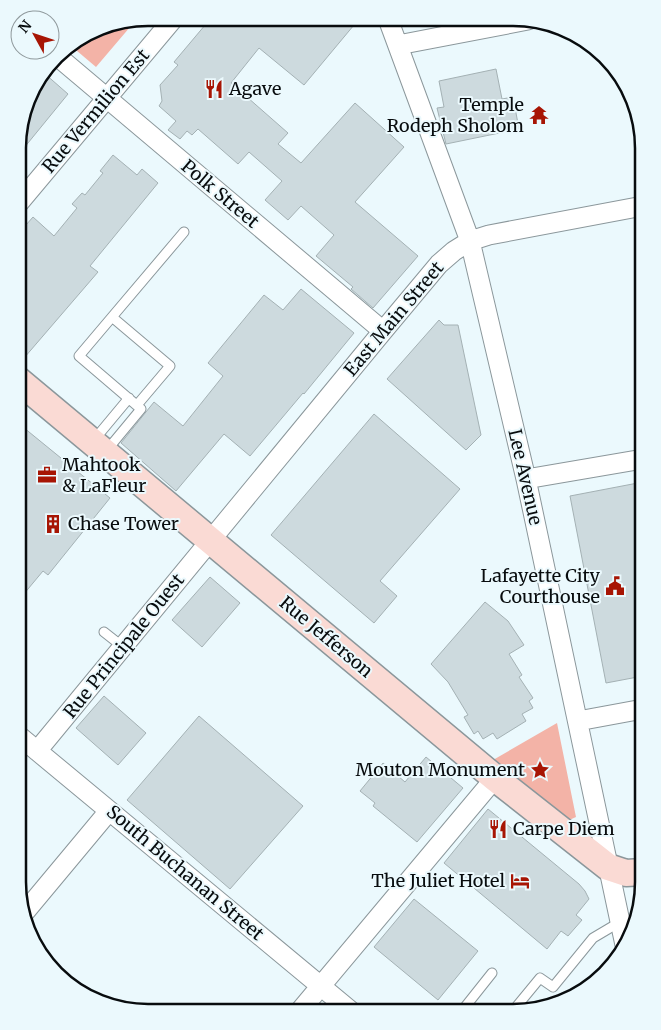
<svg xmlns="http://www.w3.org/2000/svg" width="661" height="1030" viewBox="0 0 661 1030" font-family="Merriweather,serif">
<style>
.green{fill:#f3b3a7}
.building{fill:#cddade;stroke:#a4b1b4}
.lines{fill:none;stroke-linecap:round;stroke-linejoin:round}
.lane-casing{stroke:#8b979b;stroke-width:11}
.street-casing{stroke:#8b979b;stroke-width:21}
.secondary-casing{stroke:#8b979b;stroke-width:29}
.lane{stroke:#fff;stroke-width:9}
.street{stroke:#fff;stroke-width:19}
.secondary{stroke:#fadad4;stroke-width:26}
.labels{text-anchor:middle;stroke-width:4;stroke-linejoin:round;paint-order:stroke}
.poi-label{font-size:18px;fill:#080c0e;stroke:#ebf9fd;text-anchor:start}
.street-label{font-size:18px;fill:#080c0e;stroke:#ebf9fd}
.rim{fill:none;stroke:#080c0e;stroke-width:2.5}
</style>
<rect width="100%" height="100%" fill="#ebf9fd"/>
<path class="green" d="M136 20 96 67 70 45 98 27Z
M557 723 576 817 567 821 493 760Z"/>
<path class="building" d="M211 18 359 19 304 85 259 48 231 83 288 133 278 144 301 163 355 103 404 147 355 202 418 256 373 308 351 289 353 287 316 256 334 235 301 206 288 220 265 200 282 181 249 152 238 164 198 129 192 135 187 131 180 139 168 130 176 121 159 106 162 101 160 85 178 65 174 62Z
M496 69 502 99 513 97 519 129 446 144 437 108 444 107 439 81Z
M44 73 68 94 19 154V131L31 90Z
M113 155 137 175 142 169 158 183 90 266 98 272 18 365V234L33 217 54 236 77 208 72 204 82 193 85 195 103 173 100 171Z
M301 289 354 333 304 394 303 393 250 456 224 434 176 491 121 443 154 402 183 426 223 376 208 363 264 295 283 310Z
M439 320 444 325H458L481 435 466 450 387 379Z
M374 414 460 489 380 581 397 596 374 623 271 535Z
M18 423 110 498 48 575 43 571 18 601Z
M643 482V676L606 683 570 496Z
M210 577 240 603 202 647 172 620Z
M485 602 508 621 524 645 509 654 522 675 519 677 533 698 529 701 533 708 522 714 526 721 497 739 493 733 483 739 478 731 474 734 464 717 468 715 448 682 431 664Z
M104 696 146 733 118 765 76 728Z
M199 716 303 806 230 889 127 800Z
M426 757 463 788 417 842 373 806 375 803 360 791 383 763 405 782Z
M488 809 579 884 585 891 589 899 576 915 582 920 568 936 561 931 547 949 444 863Z
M414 899 478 951 438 1000 374 947Z"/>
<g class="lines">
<g class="lane-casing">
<path id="lane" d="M112 317 184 232
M94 440 129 398
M107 450 141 409 79 356 112 317 170 366 137 405
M104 632 123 647
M461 1012 492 973
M512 1012 540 978 553 987 593 938 620 922"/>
</g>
<g class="street-casing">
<path id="street" d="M388 19 470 241 526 479 625 945
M398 45 528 20
M57 56 383 331
M18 204 174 18
M526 479 643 459
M578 721 643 709
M18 735 352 1012
M37 751 383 331 439 264 454 251 470 241 489 235 643 206
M24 913 109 811
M299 1012 495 778"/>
</g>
<g class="secondary-casing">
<path id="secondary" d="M18 380 495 778 608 867 626 873 643 872"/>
</g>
<use href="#lane" class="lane"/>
<use href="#street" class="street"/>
<use href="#secondary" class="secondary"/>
</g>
<defs>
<g id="restaurant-bare" transform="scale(1.5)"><path d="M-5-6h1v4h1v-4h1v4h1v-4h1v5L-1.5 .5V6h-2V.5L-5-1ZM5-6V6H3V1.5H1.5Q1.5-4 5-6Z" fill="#a71504" stroke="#ebf9fd" stroke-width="2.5" paint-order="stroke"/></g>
<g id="temple-bare" transform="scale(1.5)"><path d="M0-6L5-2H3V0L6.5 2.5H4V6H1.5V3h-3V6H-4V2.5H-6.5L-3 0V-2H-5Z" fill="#a71504" stroke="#ebf9fd" stroke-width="2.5" paint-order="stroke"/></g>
<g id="office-bare" transform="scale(1.5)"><path d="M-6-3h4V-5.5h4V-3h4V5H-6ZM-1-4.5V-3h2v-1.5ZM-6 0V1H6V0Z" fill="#a71504" stroke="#ebf9fd" stroke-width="2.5" paint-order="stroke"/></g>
<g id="building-bare" transform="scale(1.5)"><path d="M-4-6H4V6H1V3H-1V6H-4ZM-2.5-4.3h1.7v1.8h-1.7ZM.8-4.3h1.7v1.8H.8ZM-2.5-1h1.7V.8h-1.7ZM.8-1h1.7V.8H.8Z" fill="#a71504" stroke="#ebf9fd" stroke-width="2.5" paint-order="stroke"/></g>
<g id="civic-bare" transform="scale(1.5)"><path d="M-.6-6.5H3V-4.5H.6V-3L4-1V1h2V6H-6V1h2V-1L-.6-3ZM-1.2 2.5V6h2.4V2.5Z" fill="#a71504" stroke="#ebf9fd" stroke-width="2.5" paint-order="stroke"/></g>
<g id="sight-bare" transform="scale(1.5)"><path d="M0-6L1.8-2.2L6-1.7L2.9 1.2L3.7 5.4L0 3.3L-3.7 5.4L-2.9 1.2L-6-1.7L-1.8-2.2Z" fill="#a71504" stroke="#ebf9fd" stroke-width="2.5" paint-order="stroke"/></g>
<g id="hotel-bare" transform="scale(1.5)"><path d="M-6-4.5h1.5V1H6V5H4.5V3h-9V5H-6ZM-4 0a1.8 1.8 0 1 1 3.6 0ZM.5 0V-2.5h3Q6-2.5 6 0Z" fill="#a71504" stroke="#ebf9fd" stroke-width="2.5" paint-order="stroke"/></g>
</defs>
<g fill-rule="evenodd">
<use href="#restaurant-bare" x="214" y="89"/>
<use href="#temple-bare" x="539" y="115"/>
<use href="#office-bare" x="47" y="475"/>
<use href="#building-bare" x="53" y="524"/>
<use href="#civic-bare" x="615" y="586"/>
<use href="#sight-bare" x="540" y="770"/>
<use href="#restaurant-bare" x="498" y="829"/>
<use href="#hotel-bare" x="520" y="881"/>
</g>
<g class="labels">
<g class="poi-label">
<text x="229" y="95">Agave</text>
<text x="524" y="111" text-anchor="end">Temple<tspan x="524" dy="21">Rodeph Sholom</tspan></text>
<text x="62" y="471">Mahtook<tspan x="62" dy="21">&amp; LaFleur</tspan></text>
<text x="68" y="530">Chase Tower</text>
<text x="600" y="582" text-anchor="end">Lafayette City<tspan x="600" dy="21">Courthouse</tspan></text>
<text x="525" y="776" text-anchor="end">Mouton Monument</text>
<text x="513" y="835">Carpe Diem</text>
<text x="505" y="887" text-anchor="end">The Juliet Hotel</text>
</g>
<g class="street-label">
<text transform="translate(96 111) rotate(-50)" y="6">Rue Vermilion Est</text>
<text transform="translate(220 194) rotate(40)" y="6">Polk Street</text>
<text transform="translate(394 319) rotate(-50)" y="6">East Main Street</text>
<text transform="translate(525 477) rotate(77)" y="6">Lee Avenue</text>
<text transform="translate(326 637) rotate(40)" y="6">Rue Jefferson</text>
<text transform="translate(124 646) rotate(-51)" y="6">Rue Principale Ouest</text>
<text transform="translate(185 873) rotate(40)" y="6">South Buchanan Street</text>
</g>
</g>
<path d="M0 0H661V1030H0ZM148 26H513A122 122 0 0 1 635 148V882A122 122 0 0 1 513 1004H148A122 122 0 0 1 26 882V148A122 122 0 0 1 148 26Z" fill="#ebf9fd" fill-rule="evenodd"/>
<path class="rim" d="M148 26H513A122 122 0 0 1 635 148V882A122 122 0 0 1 513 1004H148A122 122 0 0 1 26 882V148A122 122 0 0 1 148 26Z"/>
<g transform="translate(35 35) rotate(310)"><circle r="24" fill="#ebf9fd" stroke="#909a9d"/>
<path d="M0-4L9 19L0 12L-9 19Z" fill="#a71504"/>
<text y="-8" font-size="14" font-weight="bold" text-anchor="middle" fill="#080c0e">N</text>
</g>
</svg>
